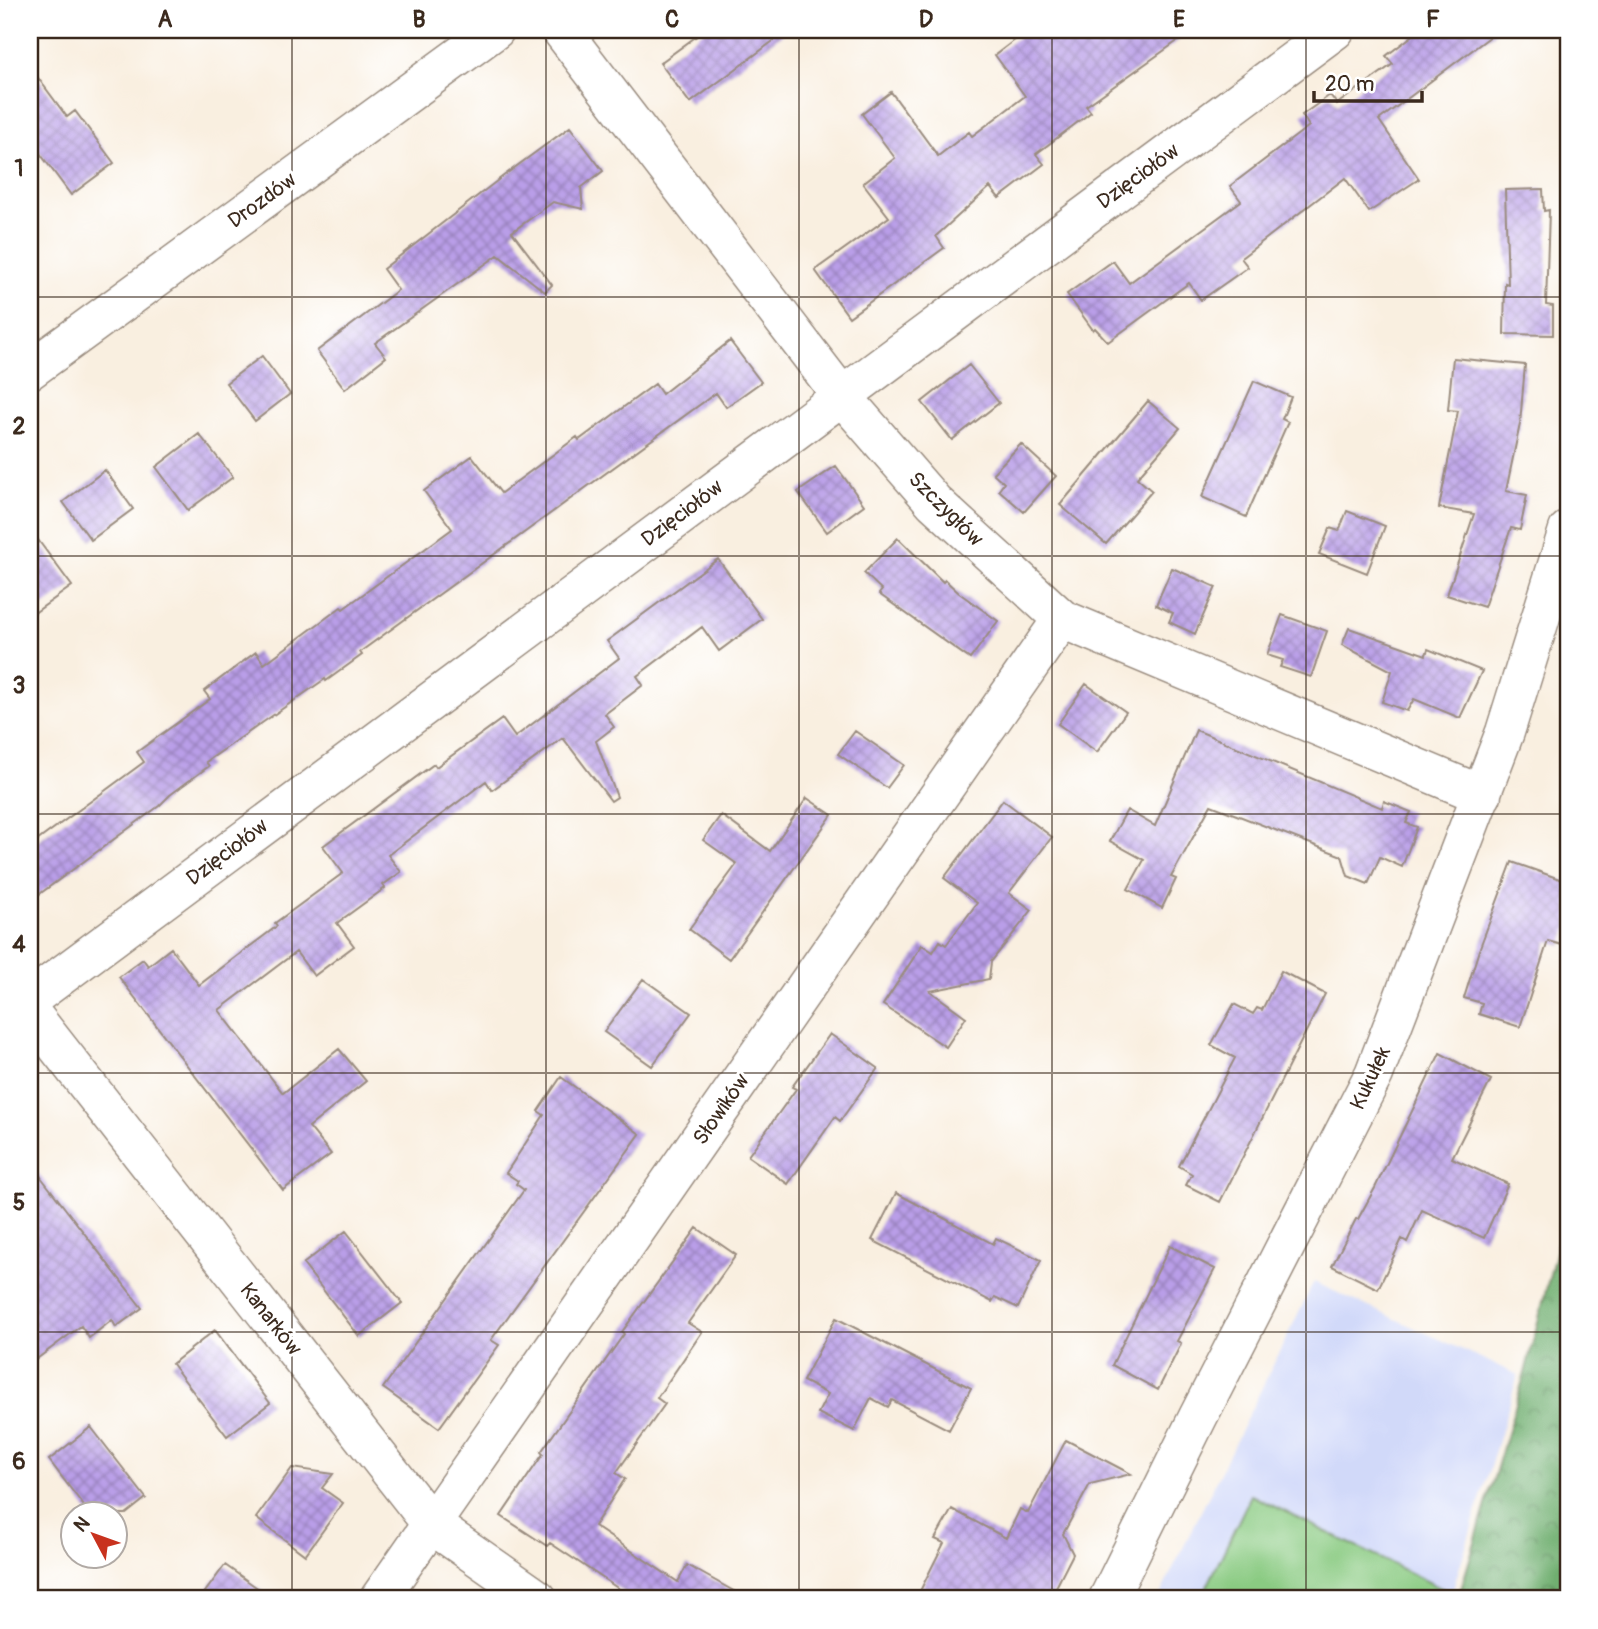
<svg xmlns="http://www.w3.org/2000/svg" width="1598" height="1629" viewBox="0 0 1598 1629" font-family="Pangolin,sans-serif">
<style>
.built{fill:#d1d9f9}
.green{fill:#8acb82;stroke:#627a50;stroke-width:2}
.forest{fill:url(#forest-crowns);stroke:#556c47;stroke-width:2}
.building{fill:url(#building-cross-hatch)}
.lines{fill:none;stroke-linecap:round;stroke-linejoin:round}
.minor-casing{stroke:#9a8c7f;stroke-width:41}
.minor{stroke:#fff;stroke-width:38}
.grid{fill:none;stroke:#3b2a1e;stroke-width:2;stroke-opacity:0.55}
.labels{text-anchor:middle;stroke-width:6;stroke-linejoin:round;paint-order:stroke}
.street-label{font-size:21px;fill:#3b2a1e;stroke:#fff}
.neatline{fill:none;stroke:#3b2a1e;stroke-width:2.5}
.grid-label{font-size:23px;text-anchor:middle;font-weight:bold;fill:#3b2a1e}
</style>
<defs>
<pattern id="forest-crowns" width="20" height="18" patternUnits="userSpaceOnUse" patternTransform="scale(1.75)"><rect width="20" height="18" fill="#6faf70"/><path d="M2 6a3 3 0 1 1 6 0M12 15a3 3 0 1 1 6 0" fill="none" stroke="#5c8f5b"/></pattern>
<pattern id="building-cross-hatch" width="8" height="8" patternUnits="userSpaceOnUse" patternTransform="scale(1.75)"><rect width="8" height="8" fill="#b99ee8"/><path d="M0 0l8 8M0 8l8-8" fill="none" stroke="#9881bb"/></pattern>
</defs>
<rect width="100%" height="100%" fill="#fff"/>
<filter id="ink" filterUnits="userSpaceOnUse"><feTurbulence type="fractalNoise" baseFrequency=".0143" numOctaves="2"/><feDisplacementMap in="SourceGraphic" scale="14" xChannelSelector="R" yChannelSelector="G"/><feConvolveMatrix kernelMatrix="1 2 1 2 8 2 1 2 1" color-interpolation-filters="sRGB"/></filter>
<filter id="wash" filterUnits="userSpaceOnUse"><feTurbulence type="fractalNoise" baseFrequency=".00686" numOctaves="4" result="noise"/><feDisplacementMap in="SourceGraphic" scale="28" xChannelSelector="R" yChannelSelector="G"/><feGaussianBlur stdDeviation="1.57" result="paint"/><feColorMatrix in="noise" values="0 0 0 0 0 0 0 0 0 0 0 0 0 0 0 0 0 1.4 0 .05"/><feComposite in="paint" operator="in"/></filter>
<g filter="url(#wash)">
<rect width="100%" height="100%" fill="#f9efe0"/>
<path class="built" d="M1314 1282 1518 1375 1450 1599H1158Z"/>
<path class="green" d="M1251 1495 1447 1591 1444 1599H1217L1204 1593Z"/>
<path class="forest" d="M1568 1203V1599H1458L1525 1373Z"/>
<g id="blocks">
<path class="building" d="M705 30H788L690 103 660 63Z
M1028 30H1193L1086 106 1091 112 1036 154 1044 164 999 198 990 187 936 236 944 248 849 317 815 270 889 217 863 183 895 158 862 114 891 92 938 156 969 132 972 136 1025 96 995 55Z
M1420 30H1499L1379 120 1419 179 1369 212 1345 178 1241 258 1248 267 1201 300 1189 283 1108 342 1095 328 1093 330 1067 294 1113 261 1129 283 1241 201 1230 186 1309 126 1302 115 1330 95 1337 104 1393 64 1386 56Z
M30 67 67 117 75 111 114 163 71 195 30 140Z
M570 127 603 171 581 188 583 209 553 202 512 232 552 285 545 292 498 255 375 343 386 357 345 389 317 351 398 290 383 269 502 177Z
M1543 189 1544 211 1549 210 1546 305 1553 306V335L1504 334 1505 283 1508 284 1505 190Z
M730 341 761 382 726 407 716 393 360 652 362 655 326 681 325 679 206 762 209 766 170 795 159 806 30 901V846L144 762 137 752 210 699 204 691 256 652 264 664 341 607 343 609 452 529 424 491 472 456 501 493 577 437 579 440 655 384 662 394Z
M262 356 290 394 255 421 226 383Z
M1453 358 1525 365 1520 424 1506 491 1527 495 1520 530 1511 528 1484 607 1447 595 1474 514 1439 508 1458 411 1448 410Z
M969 365 999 403 952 440 922 402Z
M1254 381 1291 397 1282 419 1288 422 1246 517 1202 497Z
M1148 401 1180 428 1137 478 1152 491 1106 544 1060 505Z
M199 434 233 477 188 510 156 467Z
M1021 444 1056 476 1024 512 999 490 1004 483 993 473Z
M836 466 864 505 827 532 798 492Z
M105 470 133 509 91 540 63 502Z
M1347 511 1385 526 1367 573 1319 554 1330 528 1339 531Z
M30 529 72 586 30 616Z
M898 538 943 582 945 580 959 593 998 621 970 659 879 594 882 590 864 573Z
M718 559 762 619 719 651 702 627 637 676 643 685 605 714 614 727 596 741 617 797 611 801 563 738 492 790 486 781 388 855 401 872 383 885 385 888 337 923 354 946 314 976 296 952 219 1010 283 1093 339 1049 366 1081 309 1127 331 1154 283 1190 119 977 143 959 148 966 171 948 199 985 277 926 275 923 343 873 323 846 434 764 436 767 502 719 515 737 619 658 607 641Z
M1172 568 1216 587 1195 634 1169 622 1173 613 1156 605Z
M1282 615 1327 631 1311 677 1280 667 1283 660 1267 655Z
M1349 628 1426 655 1428 649 1482 671 1460 718 1414 699 1407 711 1382 702 1392 671 1342 645Z
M1086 684 1126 712 1097 752 1058 724Z
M1196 730 1382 808 1384 801 1411 812 1406 823 1417 827 1402 867 1380 857 1368 884 1348 876 1342 856 1211 805 1171 877 1176 879 1162 908 1128 889 1144 860 1110 841 1127 810 1155 826Z
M855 731 904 765 887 788 838 754Z
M807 798 832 815 729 959 689 929 737 864 703 840 721 815 770 851Z
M1003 800 1052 837 1009 893 1032 910 991 962 989 979 930 991 966 1017 946 1047 883 1005 922 945 933 952 940 941 946 945 977 903 944 878Z
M1512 862 1568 882V928L1562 945 1548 941 1520 1027 1479 1014 1482 1003 1464 998 1479 950Z
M1281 971 1325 994 1220 1202 1186 1185 1192 1174 1179 1166 1235 1058 1211 1045 1234 1004 1253 1014 1257 1008 1262 1010Z
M643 979 691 1013 652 1066 604 1032Z
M830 1034 878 1068 840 1121 835 1117 788 1184 748 1156 796 1089 792 1087Z
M1440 1053 1491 1080 1452 1158 1508 1184 1484 1238 1422 1210 1407 1242 1402 1239 1378 1289 1332 1266 1356 1219H1358L1375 1188Z
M561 1077 640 1134 491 1340 499 1345 439 1428 383 1388 524 1190 516 1184 518 1181 506 1173 544 1115 538 1111Z
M30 1163 142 1308 116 1327 112 1320 89 1338 81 1326 30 1364Z
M896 1193 993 1244 996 1238 1041 1260 1018 1308 995 1297 992 1302 872 1240Z
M697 1228 736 1255 688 1323 702 1332 657 1398 665 1404 616 1473 625 1479 594 1526 678 1582 687 1565 748 1599H634L550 1543 547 1546 501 1516 543 1454 541 1452 624 1334 622 1332Z
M346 1231 402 1303 359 1336 303 1264Z
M1170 1246 1215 1269 1177 1341 1181 1343 1180 1346 1158 1390 1112 1365Z
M836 1318 971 1388 949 1430 892 1400 888 1407 871 1398 854 1431 818 1413 828 1394 803 1381Z
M215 1330 270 1403 227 1436 172 1364Z
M91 1427 146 1498 126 1514H90L49 1460Z
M1066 1440 1131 1474 1090 1484 1063 1534 1073 1554 1050 1599H916L944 1543 935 1539 952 1509 1006 1538 1020 1509 1028 1513Z
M292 1468 333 1474 322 1488 343 1503 305 1555 256 1518Z
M225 1565 273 1599H200Z"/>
</g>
</g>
<g filter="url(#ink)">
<use href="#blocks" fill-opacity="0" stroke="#9a8c7f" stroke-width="2"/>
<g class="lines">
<g class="minor-casing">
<path id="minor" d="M561 30 841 395 934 502 1062 619 1482 795
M30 370 495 30
M30 999 1335 30
M30 1012 432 1525 538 1599
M379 1599 1062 619
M1108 1599 1198 1417 1374 1074 1505 732 1568 530"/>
</g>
<use href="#minor" class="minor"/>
</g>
</g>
<path class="grid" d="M292 30V1599M546 30V1599M799 30V1599M1052 30V1599M1306 30V1599M30 297H1568M30 556H1568M30 814H1568M30 1073H1568M30 1332H1568"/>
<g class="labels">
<g class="street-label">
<text transform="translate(1138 176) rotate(-36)" y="7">Dzięciołów</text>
<text transform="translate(262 200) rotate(-36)" y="7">Drozdów</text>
<text transform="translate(946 509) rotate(45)" y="7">Szczygłów</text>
<text transform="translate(682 513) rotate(-37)" y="7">Dzięciołów</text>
<text transform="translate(227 852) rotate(-37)" y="7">Dzięciołów</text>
<text transform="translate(1370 1078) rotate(-65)" y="7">Kukułek</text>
<text transform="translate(721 1109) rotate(-55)" y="7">Słowików</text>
<text transform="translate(271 1319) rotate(52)" y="7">Kanarków</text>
</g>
</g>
<rect width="1598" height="1629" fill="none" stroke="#fff" stroke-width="77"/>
<g transform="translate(94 1535) rotate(311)"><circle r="33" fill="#ffffff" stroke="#b1aaa5" stroke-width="2"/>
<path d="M0-5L12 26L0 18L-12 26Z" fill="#c8321e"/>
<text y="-10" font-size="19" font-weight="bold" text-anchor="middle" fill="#3b2a1e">N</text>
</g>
<path d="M1314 91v10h108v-10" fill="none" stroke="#3b2a1e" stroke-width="3.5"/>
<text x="1325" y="91" font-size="21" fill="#3b2a1e" stroke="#ffffff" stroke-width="5" paint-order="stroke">20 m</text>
<rect x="38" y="38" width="1522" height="1552" class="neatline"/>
<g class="grid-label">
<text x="165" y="27">A</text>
<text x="419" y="27">B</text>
<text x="672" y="27">C</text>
<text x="926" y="27">D</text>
<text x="1179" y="27">E</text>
<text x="1433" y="27">F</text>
<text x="19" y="176">1</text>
<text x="19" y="434">2</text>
<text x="19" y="693">3</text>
<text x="19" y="952">4</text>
<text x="19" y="1210">5</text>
<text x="19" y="1469">6</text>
</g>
</svg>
